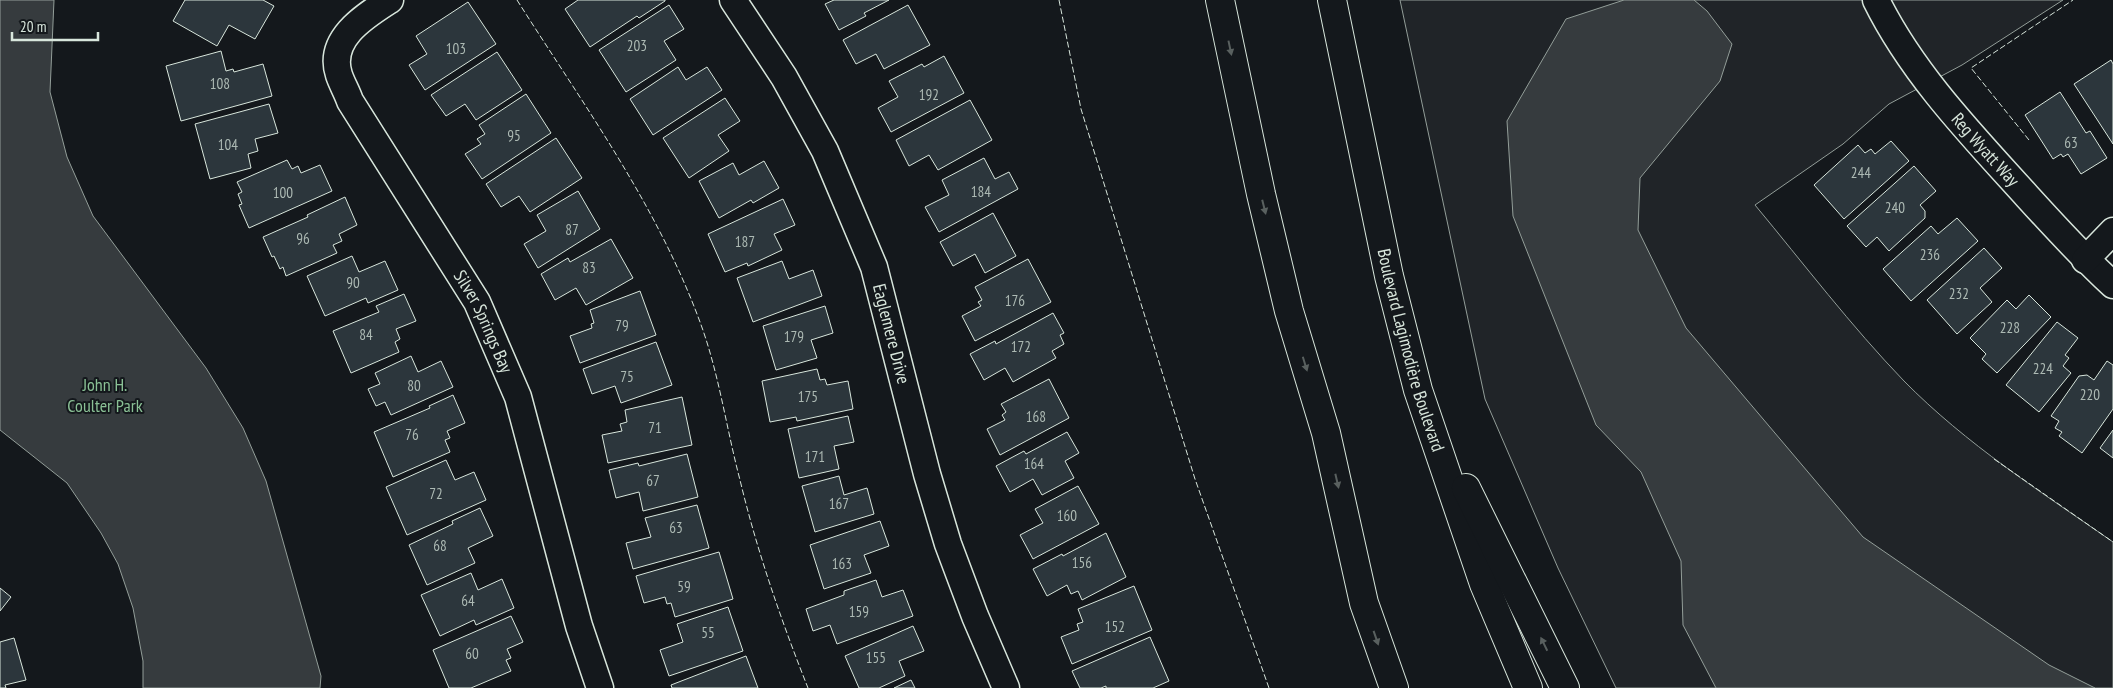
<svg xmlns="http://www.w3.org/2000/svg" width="2113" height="688" viewBox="0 0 2113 688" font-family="'PT Sans Narrow',sans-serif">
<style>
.green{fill:#202428;stroke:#939e99}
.water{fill:#363b3e;stroke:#939e99}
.building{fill:#2c363c;stroke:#d8e6dc}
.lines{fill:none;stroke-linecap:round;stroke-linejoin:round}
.street-casing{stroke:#d8e6dc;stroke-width:29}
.primary-casing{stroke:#d8e6dc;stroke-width:30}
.street{stroke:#14181c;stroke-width:26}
.primary{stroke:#14181c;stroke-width:28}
.fence{stroke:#d8e6dc;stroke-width:1;stroke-dasharray:6 2.5;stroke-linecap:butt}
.oneway{fill:#59605f}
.labels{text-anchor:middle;stroke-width:4;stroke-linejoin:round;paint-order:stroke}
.number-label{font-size:15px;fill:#adbab4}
.street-label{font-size:18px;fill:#d8e6dc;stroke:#14181c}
.park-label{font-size:18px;fill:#8ac095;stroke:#14181c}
</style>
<rect width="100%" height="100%" fill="#14181c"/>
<path class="green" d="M1400 0H2063L1962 65 1889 104 1843 144 1755 205C1804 264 1851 326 1904 381 1966 444 2041 492 2113 542V688H1616L1558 568 1485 399Z"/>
<path class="water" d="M0 0H54L50 92 67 157 93 216 206 368 243 428 266 481 321 676 320 688H143V661L133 608 118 564 101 533 67 483 0 430Z
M1624 0H1694L1707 11 1732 44 1720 81 1640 178 1638 230 1686 328 1863 537 2049 665 2095 688H1716L1683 625 1681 561 1641 472 1596 425 1513 216 1507 121 1566 19Z"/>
<path class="building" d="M185 0H263L274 6 255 39 229 25 217 46 173 21Z
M578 0H665V1L639 18 637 16 590 47 565 9Z
M834 0H889L864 13 866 16 839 30 825 4Z
M468 2 496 44 425 90 409 65 427 54 416 36Z
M669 5 684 29 664 41 676 60 626 92 599 50Z
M908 5 930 45 884 69 876 54 856 64 843 40Z
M221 51 226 71 233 69 234 72 263 64 272 96 181 121 166 66Z
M497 52 522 90 476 120 465 104 446 116 431 95Z
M944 56 964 93 891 132 878 108 898 97 889 81 922 64 924 67Z
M2111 60 2113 64V144L2074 84Z
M678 67 686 80 707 67 722 90 653 135 630 99Z
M2060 92 2086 133 2090 131 2107 158 2081 174 2068 154 2063 157 2061 154 2053 159 2025 115Z
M526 94 551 133 482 179 465 154 481 144 477 139 485 134 479 125Z
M725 98 740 121 718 135 729 151 689 178 663 138Z
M970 100 992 140 938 170 929 155 909 166 896 140Z
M269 104 278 133 255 139 258 151 248 154 251 168 210 179 195 124Z
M556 138 582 178 530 212 519 196 501 207 486 184Z
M1891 141 1909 161 1844 219 1814 185 1858 145 1865 153 1871 149 1875 154Z
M984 158 995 179 1009 172 1018 189 939 232 925 207 949 195 942 180Z
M287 160 292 169 298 166 301 173 320 165 332 191 249 228 239 205 242 204 238 194 242 192 237 182Z
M764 161 779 188 753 203 751 200 719 218 699 181 733 163 739 175Z
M1914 166 1936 191 1920 205 1925 211V218L1889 251 1877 237 1866 247 1847 226Z
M578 191 600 229 538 268 524 244 546 231 537 215Z
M345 197 357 225 339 234 342 241 333 245 337 253 286 276 283 267 280 269 274 256 272 257 263 237 308 217 307 215Z
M783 199 795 225 774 234 782 250 748 266 747 263 725 272 708 234Z
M993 213 1016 256 985 273 975 254 953 266 940 242Z
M1957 218 1978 241 1911 301 1883 269 1931 226 1938 234Z
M611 239 633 278 586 305 576 288 555 300 541 274 568 258 570 262Z
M1984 248 2002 268 1980 288 1992 302 1957 334 1927 300Z
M352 256 359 272 385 261 398 290 368 303 366 298 325 316 307 276Z
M1028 259 1051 302 975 341 962 316 981 306 978 302 982 300 975 287Z
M782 261 789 279 813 270 822 296 753 322 737 278Z
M640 291 656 335 580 363 570 336 592 328 591 324 594 323 590 310Z
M404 294 416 321 396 329 400 339 395 342 399 352 351 373 333 331 379 312 376 306Z
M2029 295 2051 317 1997 373 1982 359 1986 354 1970 338 2007 300 2016 309Z
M825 306 833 333 811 340 817 358 776 370 763 326Z
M1053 313 1064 333 1060 335 1064 344 1052 351 1056 358 1013 382 1005 368 984 380 970 354 995 341 996 344Z
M2057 322 2078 338 2065 355 2069 358 2063 366 2071 373 2039 412 2006 385Z
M656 342 672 385 621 403 615 386 592 394 583 369Z
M411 356 418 372 441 361 453 387 391 415 385 402 376 406 368 389 380 384 375 373Z
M2107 361 2113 365V409L2082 453 2059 436 2062 432 2055 428 2059 421 2051 416 2079 376 2087 375 2094 380Z
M817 369 820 380 825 379 827 385 848 381 853 409 797 421 796 417 770 422 762 381Z
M1049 379 1069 418 1000 455 987 429 1005 420 1002 415 1006 412 1001 404Z
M453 395 465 423 447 431 450 438 445 440 450 452 393 477 374 432 430 408 429 406Z
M682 397 692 445 608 463 602 435 622 431 620 424 627 422 625 410Z
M848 416 854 442 834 446 839 469 799 478 788 429Z
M2113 430V458L2100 448Z
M1067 432 1079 453 1065 461 1074 478 1042 495 1033 479 1010 492 996 466 1024 451 1026 454Z
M687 454 698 497 643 511 639 492 616 498 609 470 638 463 639 466Z
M446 460 455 480 474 472 486 500 407 535 386 487Z
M839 476 844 495 867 488 874 514 815 532 802 486Z
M1078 486 1099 524 1033 559 1020 535 1043 523 1035 509Z
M697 505 709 548 633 569 626 543 651 537 645 518Z
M480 508 493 536 468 548 475 563 427 585 409 545 453 524 452 521Z
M880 521 889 546 864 555 871 573 824 589 810 545Z
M1106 533 1126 577 1082 600 1078 591 1071 594 1067 585 1047 596 1033 569 1062 554 1063 556Z
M719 552 733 599 675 617 671 603 667 604 665 597 644 603 636 576Z
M471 573 478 590 502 579 514 608 476 625 474 620 440 636 421 595Z
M876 580 882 597 903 590 913 616 837 644 830 625 813 631 806 609 844 595V591Z
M1134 586 1152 630 1072 664 1061 637 1079 630 1077 624 1083 622 1078 609Z
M0 588 11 597 0 611Z
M728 607 743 651 669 676 660 650 683 642 677 624Z
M511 616 523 642 507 649 511 658 506 660 511 671 471 688H449L433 650Z
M913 626 924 651 899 661 905 676 879 688H859L845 656Z
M1150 637 1169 681 1153 688H1106V686L1101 688H1080L1072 671Z
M14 638 26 680 5 685 6 688H0V642Z
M746 656 758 688H672L671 685Z
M911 680 915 688H894Z"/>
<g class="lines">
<g class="street-casing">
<g id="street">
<path id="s1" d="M390 0C365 16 327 39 339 75 342 84 347 92 350 101L477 302 518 397 579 626 600 688"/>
<path id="s2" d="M733 0 784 77 825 151 874 267 927 474 948 544 975 616 1006 688"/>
<path id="s3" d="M1876 0C1910 69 1964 127 2016 184 2047 218 2078 253 2113 285"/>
<path d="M2085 260 2113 231"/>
</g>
</g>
<g class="primary-casing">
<g id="primary">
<path d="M1220 0 1261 194 1289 311 1326 433 1364 603 1394 688"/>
<path id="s4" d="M1332 0 1389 276 1418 390 1484 584 1528 688"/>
<path d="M1466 488 1565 688"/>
</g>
</g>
<use href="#street" class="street"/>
<use href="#primary" class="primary"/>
<path class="fence" d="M517 0C583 104 657 205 700 322 719 373 726 427 740 480 757 551 781 620 808 688
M1059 0 1081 109 1195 479 1269 688
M2029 140 1971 68 2073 0
M1994 459 2113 542"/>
</g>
<defs><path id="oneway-solid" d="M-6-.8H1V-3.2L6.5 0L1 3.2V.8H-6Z" transform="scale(1.25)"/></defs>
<g class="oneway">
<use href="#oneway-solid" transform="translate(1230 48) rotate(78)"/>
<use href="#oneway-solid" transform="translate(1264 207) rotate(76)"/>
<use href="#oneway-solid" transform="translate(1305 364) rotate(73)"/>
<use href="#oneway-solid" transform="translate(1337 481) rotate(77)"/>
<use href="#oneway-solid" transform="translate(1376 638) rotate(71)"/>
<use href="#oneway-solid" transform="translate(1544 644) rotate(-116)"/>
</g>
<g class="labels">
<g class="number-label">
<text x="637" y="51">203</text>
<text x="456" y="54">103</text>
<text x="220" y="89">108</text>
<text x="929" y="100">192</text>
<text x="514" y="141">95</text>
<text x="2071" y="148">63</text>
<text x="228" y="150">104</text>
<text x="1861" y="178">244</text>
<text x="981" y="197">184</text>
<text x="283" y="198">100</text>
<text x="1895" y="213">240</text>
<text x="572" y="235">87</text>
<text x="303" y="244">96</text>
<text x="745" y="247">187</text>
<text x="1930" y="260">236</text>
<text x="589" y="273">83</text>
<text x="353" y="288">90</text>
<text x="1959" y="299">232</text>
<text x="1015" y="306">176</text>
<text x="622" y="331">79</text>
<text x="2010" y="333">228</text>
<text x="366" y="340">84</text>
<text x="794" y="342">179</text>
<text x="1021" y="352">172</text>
<text x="2043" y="374">224</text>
<text x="627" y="382">75</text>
<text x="414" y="391">80</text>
<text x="2090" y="400">220</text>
<text x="808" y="402">175</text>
<text x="1036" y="422">168</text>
<text x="655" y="433">71</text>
<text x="412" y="440">76</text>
<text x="815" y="462">171</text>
<text x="1034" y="469">164</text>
<text x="653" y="486">67</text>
<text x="436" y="499">72</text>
<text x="839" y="509">167</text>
<text x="1067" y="521">160</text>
<text x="676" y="533">63</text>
<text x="440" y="551">68</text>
<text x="1082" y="568">156</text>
<text x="842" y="569">163</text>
<text x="684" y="592">59</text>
<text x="468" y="606">64</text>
<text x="859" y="617">159</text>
<text x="1115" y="632">152</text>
<text x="708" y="638">55</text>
<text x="472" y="659">60</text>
<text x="876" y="663">155</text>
</g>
<g class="street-label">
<text dy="6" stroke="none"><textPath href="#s3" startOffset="186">Reg Wyatt Way</textPath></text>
<text dy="6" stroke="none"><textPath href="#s1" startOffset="385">Silver Springs Bay</textPath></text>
<text dy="6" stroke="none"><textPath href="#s2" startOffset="372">Eaglemere Drive</textPath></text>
<text dy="6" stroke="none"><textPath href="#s4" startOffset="359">Boulevard Lagimodière Boulevard</textPath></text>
</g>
<g class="park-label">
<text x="105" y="391">John H.<tspan x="105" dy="21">Coulter Park</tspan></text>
</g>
</g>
<path d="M12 32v8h86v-8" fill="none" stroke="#d8e6dc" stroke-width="2.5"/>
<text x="20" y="32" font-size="15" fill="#d8e6dc" stroke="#14181c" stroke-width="4" paint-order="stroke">20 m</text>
</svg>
